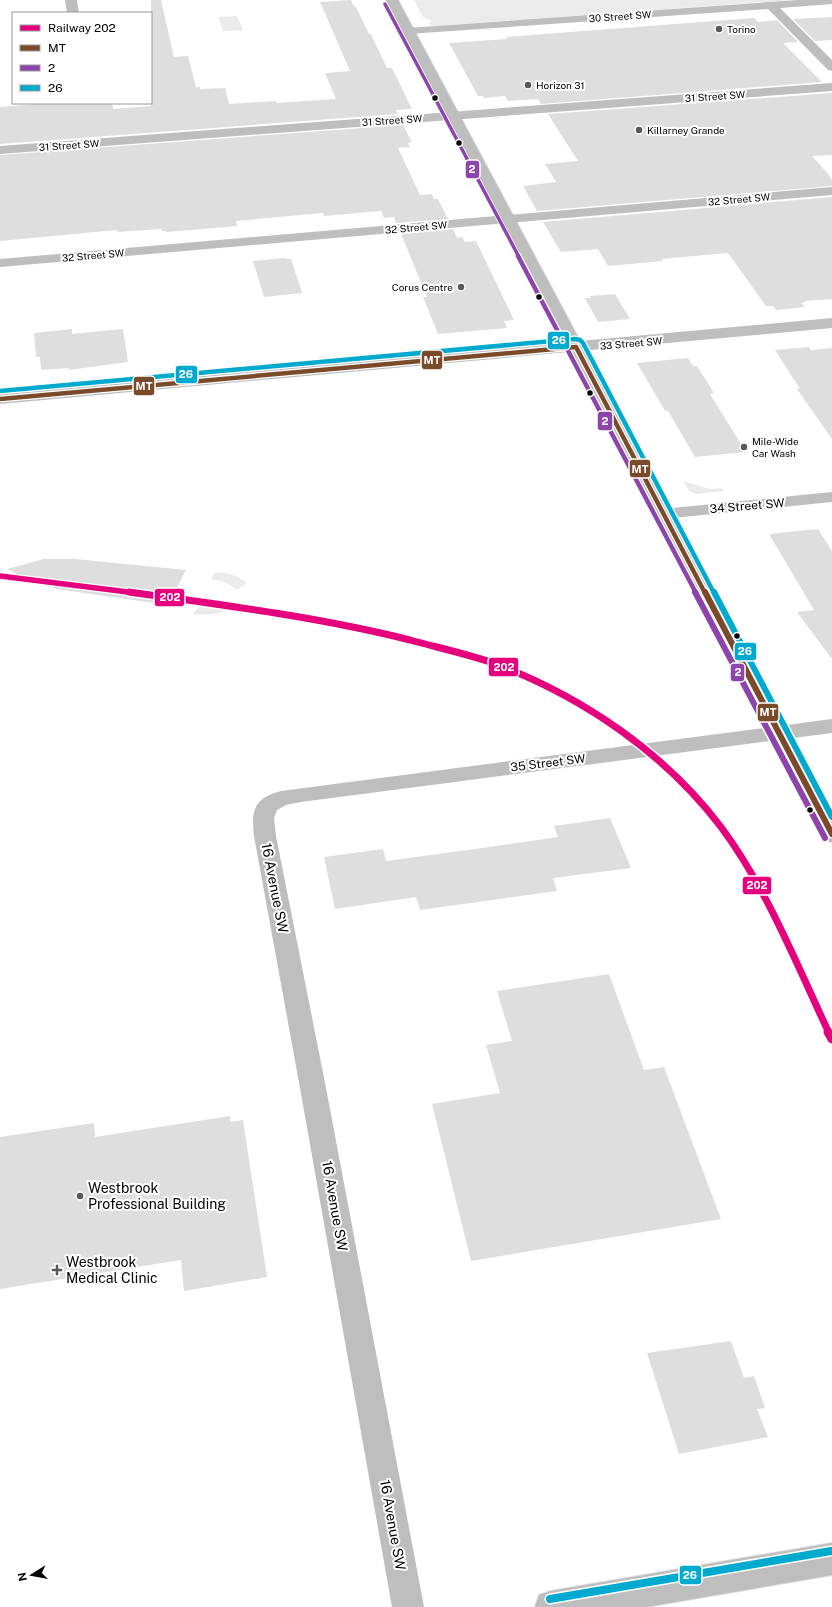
<svg xmlns="http://www.w3.org/2000/svg" width="832" height="1607" viewBox="0 0 832 1607" font-family="'Public Sans',sans-serif">
<style>
.green{fill:#ebebeb}
.building{fill:#dedede}
.lines{fill:none;stroke-linecap:round;stroke-linejoin:round}
.major-casing{stroke:#dbdbdb;stroke-width:2}
.minor{fill:#bebebe;fill-rule:evenodd}
.major{fill:#bebebe;fill-rule:evenodd}
.bus-1-far1-casing{stroke:#fff;stroke-width:7}
.bus-1-casing{stroke:#fff;stroke-width:9}
.bus-2-far2-casing{stroke:#fff;stroke-width:5}
.bus-2-far1-casing{stroke:#fff;stroke-width:7}
.bus-2-casing{stroke:#fff;stroke-width:9}
.bus-3-far2-casing{stroke:#fff;stroke-width:7}
.bus-3-far1-casing{stroke:#fff;stroke-width:9}
.bus-3-casing{stroke:#fff;stroke-width:11}
.bus-1-far1{stroke:#7a4b2a;stroke-width:4.5}
.bus-1{stroke:#7a4b2a;stroke-width:6}
.bus-2-far2{stroke:#8e44ad;stroke-width:3.5}
.bus-2-far1{stroke:#8e44ad;stroke-width:4.5}
.bus-2{stroke:#8e44ad;stroke-width:6}
.bus-3-far2{stroke:#00a9ce;stroke-width:4.5}
.bus-3-far1{stroke:#00a9ce;stroke-width:6}
.bus-3{stroke:#00a9ce;stroke-width:8}
.rail-1-far2-casing{stroke:#fff;stroke-width:8}
.rail-1-far1-casing{stroke:#fff;stroke-width:10}
.rail-1-casing{stroke:#fff;stroke-width:12}
.rail-1-far2{stroke:#e5007d;stroke-width:5.5}
.rail-1-far1{stroke:#e5007d;stroke-width:7}
.rail-1{stroke:#e5007d;stroke-width:9}
.poi-dot{fill:#595959;stroke:#fff;stroke-width:1.5}
.bus-dot{fill:#000;stroke:#fff;stroke-width:1.5}
.labels{text-anchor:middle;stroke-width:4;stroke-linejoin:round;paint-order:stroke}
.far-street-label{font-size:10px;fill:#000;stroke:#fff}
.far-poi-label{font-size:10px;fill:#000;stroke:#fff;text-anchor:start}
.street-label{font-size:12px;fill:#000;stroke:#fff}
.near-street-label{font-size:14px;fill:#000;stroke:#fff}
.near-poi-label{font-size:14px;fill:#000;stroke:#fff;text-anchor:start}
.line-badge{stroke:#fff;stroke-width:1.5}
.badge-label{font-size:11px;text-anchor:middle;font-weight:bold;fill:#fff}
</style>
<rect width="100%" height="100%" fill="#fff"/>
<path class="green" d="M414 0H793L432 26 429 24 432 21 423 17Z
M237 16 243 30 223 31 218 17Z
M683 481 710 489 722 488 724 491 696 494 689 491Z
M215 572C228 573 237 575 247 583L237 590 225 582 211 579Z
M228 600 241 605C222 613 213 616 193 614L201 604C214 608 217 608 228 600Z"/>
<path class="building" d="M151 0H161L174 57 188 56 196 87H200V89L225 88 229 104 276 101 277 103 336 99 325 73 350 71 320 2 351 0 354 7H356L369 34H371L387 68H392L412 109 396 110 398 114 0 144V107L50 103H112L113 109 151 106Z
M832 17V40L815 41 793 19Z
M754 18 758 22 777 20 798 42 783 43 822 82 541 104 538 99 508 101 505 96 484 98 483 96H478L449 43 507 39 506 37Z
M832 93V155L812 156 829 175 832 180V186L537 211 523 186 556 182 545 164 578 161 548 114Z
M403 125 412 142 408 143 410 147 398 148 420 195 432 194 434 199H438L448 219 396 223 394 217 384 218 381 211 324 216 323 213 236 221 237 226 168 232 162 231 161 229 118 232 117 230 0 241V155Z
M832 197V299L805 301V302L801 303 805 307 776 310 773 306H766L728 253 661 259 663 261 608 266 598 249 561 252 543 222Z
M453 229 457 238 462 237 465 242 476 241 514 320 504 321 507 328 438 334 423 297H427L401 234Z
M283 258 291 259 302 293 264 297 253 261Z
M615 294 630 319 598 322 585 298H591L590 296Z
M72 329V334L123 329 128 362 69 370V368L41 370 40 357H36L34 333Z
M809 347 811 350 832 348V439L797 389H800L775 350Z
M688 358 693 366H697L714 393 710 394 746 452 695 457 668 411H665L637 363Z
M818 529 832 551V659L797 612 814 610 769 534Z
M44 559H75L186 570 168 605 57 589 33 582 7 569Z
M610 818 631 868 553 878 557 891 420 910 416 897 335 909 324 857 383 849 386 861 482 848 558 837 554 826Z
M609 974 644 1070 664 1067 721 1219 471 1261 432 1104 500 1093 486 1045 512 1041 497 991Z
M230 1116V1122L243 1120 267 1277 184 1291 181 1260 0 1289V1137L94 1123 95 1137Z
M731 1341 744 1378 754 1376 765 1408 757 1409 768 1437 679 1454 647 1353Z"/>
<g class="lines">
<g class="major-casing">
<path id="major" d="M386 0H398L832 813V842L824 840 821 834Z
M832 1543V1575L646 1607H535L539 1595 551 1591Z"/>
</g>
<path class="minor" d="M65 0H77L79 13H67Z
M798 0H832V4L780 8 832 60V71L828 70 768 9 408 34 404 33 402 31 404 29 408 28Z
M832 83V91L0 154V146Z
M832 187V195L0 267V259Z
M832 318V328L0 404V394Z
M832 492V502L663 519 657 518 654 514 657 510 663 509Z
M832 719V733L301 802 286 805 277 810 274 818 276 836 326 1088 424 1607H392L300 1088 254 836C251 810 254 798 281 791Z"/>
<use href="#major" class="major"/>
<g class="bus-1-far1-casing">
<path id="bus-1-far1" d="M576 347 705 593
M0 399 576 347"/>
</g>
<g class="bus-1-casing">
<path id="bus-1" d="M705 592 832 834"/>
</g>
<g class="bus-2-far2-casing">
<path id="bus-2-far2" d="M385 4 519 257"/>
</g>
<g class="bus-2-far1-casing">
<path id="bus-2-far1" d="M518 256 696 593"/>
</g>
<g class="bus-2-casing">
<path id="bus-2" d="M695 592 825 838"/>
</g>
<g class="bus-3-far2-casing">
<path id="bus-3-far2" d="M0 391 575 339 580 340 583 343 714 593"/>
</g>
<g class="bus-3-far1-casing">
<path id="bus-3-far1" d="M714 592 832 817"/>
</g>
<g class="bus-3-casing">
<path id="bus-3" d="M550 1599 831 1551"/>
</g>
<use href="#bus-1-far1" class="bus-1-far1"/>
<use href="#bus-1" class="bus-1"/>
<use href="#bus-2-far2" class="bus-2-far2"/>
<use href="#bus-2-far1" class="bus-2-far1"/>
<use href="#bus-2" class="bus-2"/>
<use href="#bus-3-far2" class="bus-3-far2"/>
<use href="#bus-3-far1" class="bus-3-far1"/>
<use href="#bus-3" class="bus-3"/>
<g class="rail-1-far2-casing">
<path id="rail-1-far2" d="M0 576 136 593"/>
</g>
<g class="rail-1-far1-casing">
<path id="rail-1-far1" d="M129 592C223 605 318 617 410 640 439 648 468 654 496 664 583 697 665 753 721 827 766 887 797 965 829 1033"/>
</g>
<g class="rail-1-casing">
<path id="rail-1" d="M828 1032 832 1039"/>
</g>
<use href="#rail-1-far2" class="rail-1-far2"/>
<use href="#rail-1-far1" class="rail-1-far1"/>
<use href="#rail-1" class="rail-1"/>
</g>
<g class="poi-dot">
<circle cx="719" cy="29" r="4"/>
<circle cx="528" cy="85" r="4"/>
<circle cx="639" cy="130" r="4"/>
<circle cx="461" cy="287" r="4"/>
<circle cx="744" cy="447" r="4"/>
<circle cx="80" cy="1196" r="4"/>
<path d="M55 1264h4v4h4v4h-4v4h-4v-4h-4v-4h4z"/>
</g>
<g class="bus-dot">
<circle cx="435" cy="98" r="3.5"/>
<circle cx="459" cy="143" r="3.5"/>
<circle cx="539" cy="297" r="3.5"/>
<circle cx="590" cy="393" r="3.5"/>
<circle cx="737" cy="636" r="3.5"/>
<circle cx="810" cy="810" r="3.5"/>
</g>
<g class="labels">
<g class="far-street-label">
<text transform="translate(620 16) rotate(-4)" y="4">30 Street SW</text>
<text transform="translate(715 96) rotate(-4)" y="4">31 Street SW</text>
<text transform="translate(392 120) rotate(-4)" y="4">31 Street SW</text>
<text transform="translate(69 145) rotate(-4)" y="4">31 Street SW</text>
<text transform="translate(739 199) rotate(-5)" y="4">32 Street SW</text>
<text transform="translate(416 227) rotate(-5)" y="4">32 Street SW</text>
<text transform="translate(93 255) rotate(-5)" y="4">32 Street SW</text>
<text transform="translate(631 343) rotate(-5)" y="4">33 Street SW</text>
</g>
<g class="far-poi-label">
<text x="727" y="33">Torino</text>
<text x="536" y="89">Horizon 31</text>
<text x="647" y="134">Killarney Grande</text>
<text x="453" y="291" text-anchor="end">Corus Centre</text>
<text x="752" y="445">Mile-Wide<tspan x="752" dy="12">Car Wash</tspan></text>
</g>
<g class="street-label">
<text transform="translate(747 506) rotate(-5)" y="4">34 Street SW</text>
<text transform="translate(548 763) rotate(-7)" y="4">35 Street SW</text>
</g>
<g class="near-street-label">
<text transform="translate(275 888) rotate(79)" y="5">16 Avenue SW</text>
<text transform="translate(335 1206) rotate(80)" y="5">16 Avenue SW</text>
<text transform="translate(393 1525) rotate(80)" y="5">16 Avenue SW</text>
</g>
<g class="near-poi-label">
<text x="88" y="1193">Westbrook<tspan x="88" dy="16">Professional Building</tspan></text>
<text x="66" y="1267">Westbrook<tspan x="66" dy="16">Medical Clinic</tspan></text>
</g>
</g>
<g class="line-badge">
<rect x="465" y="160" width="15" height="19" rx="4" fill="#8e44ad"/>
<rect x="547" y="331" width="23" height="19" rx="4" fill="#00a9ce"/>
<rect x="421" y="350" width="22" height="20" rx="4" fill="#7a4b2a"/>
<rect x="175" y="365" width="23" height="19" rx="4" fill="#00a9ce"/>
<rect x="133" y="376" width="22" height="20" rx="4" fill="#7a4b2a"/>
<rect x="597" y="411" width="16" height="20" rx="4" fill="#8e44ad"/>
<rect x="629" y="459" width="22" height="19" rx="4" fill="#7a4b2a"/>
<rect x="154" y="588" width="31" height="19" rx="4" fill="#e5007d"/>
<rect x="734" y="642" width="23" height="19" rx="4" fill="#00a9ce"/>
<rect x="488" y="657" width="31" height="20" rx="4" fill="#e5007d"/>
<rect x="730" y="663" width="15" height="19" rx="4" fill="#8e44ad"/>
<rect x="757" y="703" width="22" height="19" rx="4" fill="#7a4b2a"/>
<rect x="742" y="876" width="30" height="19" rx="4" fill="#e5007d"/>
<rect x="679" y="1565" width="23" height="20" rx="4" fill="#00a9ce"/>
</g>
<g class="badge-label">
<text x="472" y="173">2</text>
<text x="559" y="344">26</text>
<text x="432" y="364">MT</text>
<text x="186" y="378">26</text>
<text x="144" y="390">MT</text>
<text x="605" y="425">2</text>
<text x="640" y="473">MT</text>
<text x="170" y="601">202</text>
<text x="745" y="655">26</text>
<text x="504" y="671">202</text>
<text x="738" y="676">2</text>
<text x="768" y="716">MT</text>
<text x="757" y="889">202</text>
<text x="690" y="1579">26</text>
</g>
<rect x="12" y="12" width="140" height="92" fill="#ffffff" stroke="#999999"/>
<rect x="20" y="25" width="20" height="6" fill="#e5007d" stroke="#999999"/>
<text x="48" y="32" font-size="12" fill="#000000">Railway 202</text>
<rect x="20" y="45" width="20" height="6" fill="#7a4b2a" stroke="#999999"/>
<text x="48" y="52" font-size="12" fill="#000000">MT</text>
<rect x="20" y="65" width="20" height="6" fill="#8e44ad" stroke="#999999"/>
<text x="48" y="72" font-size="12" fill="#000000">2</text>
<rect x="20" y="85" width="20" height="6" fill="#00a9ce" stroke="#999999"/>
<text x="48" y="92" font-size="12" fill="#000000">26</text>
<g transform="translate(32 1575) rotate(259)" stroke="#ffffff" stroke-width="3" paint-order="stroke">
<path d="M0-3L7 15L0 10L-7 15Z" fill="#000000"/>
<text y="-6" font-size="11" font-weight="bold" text-anchor="middle" fill="#000000">N</text>
</g>
</svg>
